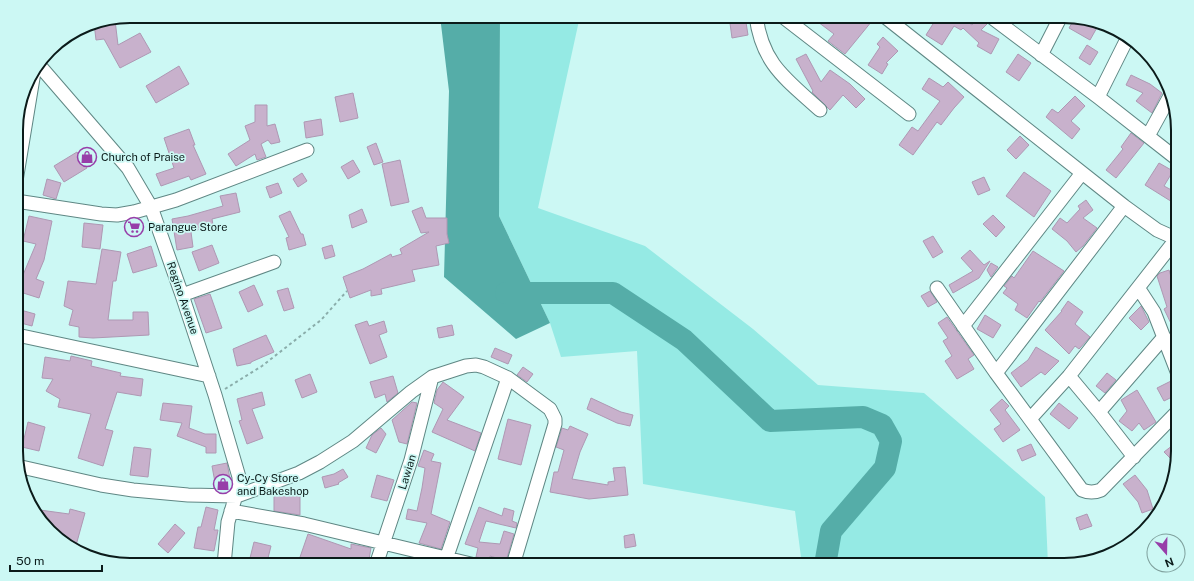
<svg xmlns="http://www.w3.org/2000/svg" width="1194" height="581" viewBox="0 0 1194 581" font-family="'Public Sans',sans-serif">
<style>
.green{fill:#95eae4}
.water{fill:#55ada8}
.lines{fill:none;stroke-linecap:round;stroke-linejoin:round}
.river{stroke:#55ada8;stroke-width:22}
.building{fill:#c8b1cc;stroke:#ae98b3}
.minor-casing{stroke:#5f8784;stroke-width:15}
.path{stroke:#8aadaa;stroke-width:2;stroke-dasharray:3 3;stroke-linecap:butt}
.minor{stroke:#fff;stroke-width:13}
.labels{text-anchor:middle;stroke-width:3.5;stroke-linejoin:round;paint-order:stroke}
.poi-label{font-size:11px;fill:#0b1b1a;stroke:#ccf8f4;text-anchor:start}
.street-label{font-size:11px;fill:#0b1b1a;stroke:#ccf8f4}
.rim{fill:none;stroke:#0b1b1a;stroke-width:2}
</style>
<rect width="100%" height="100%" fill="#ccf8f4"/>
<path class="green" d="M500 16H580L538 208 645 246 753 329 818 385 924 393 1045 497 1048 565H802L795 511 643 484 637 351 561 357 550 323 499 216Z"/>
<path class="water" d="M440 16H500L499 216 550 323 516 339 444 277 449 91Z"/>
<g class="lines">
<path class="river" d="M506 293H613L684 340 770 421 863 417 882 425 891 441 885 468 831 531 825 565"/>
</g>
<path class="building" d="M729 16H745L748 35 732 38Z
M810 16H866L872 21 845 54 828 41 834 34Z
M938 16H961L960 17 972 25 979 17 987 24 981 30 999 39 991 54 977 46 979 43 963 28 961 30 954 26 942 45 926 35Z
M1075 18 1099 24 1090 40 1069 28Z
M115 20 118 45 140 33 151 52 120 68 104 39 96 40 94 23Z
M883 37 898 51 886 63 888 64 882 74 868 65 880 47 877 44Z
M1087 45 1098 52 1090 65 1079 58Z
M806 54 821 82 830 70 850 84 865 99 856 108 843 95 830 110 812 92 813 91 796 59Z
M1018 54 1031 63 1019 81 1006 72Z
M179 66 189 84 156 103 146 86Z
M1131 75 1150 84 1162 93 1152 113 1136 101 1143 93 1126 85Z
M929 78 943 87 948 82 964 97 954 108 941 125 937 122 913 155 899 145 912 127 918 131 940 101 922 89Z
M353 93 358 118 340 122 335 97Z
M1075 96 1085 106 1071 121 1080 129 1072 139 1046 117 1052 109 1058 113Z
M255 105H267V126L275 124 280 142 271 144 268 140 261 144 266 157 257 160 255 154 236 166 228 154 250 140 245 126 255 122Z
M321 119 323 135 306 138 304 122Z
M189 129 195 145H193L206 174 191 180 189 176 161 186 156 174 174 168 164 138Z
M1131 133 1144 143 1116 178 1106 170 1123 149 1121 147Z
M1020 136 1029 145 1016 159 1007 150Z
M376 143 383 162 374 165 367 147Z
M77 152 87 168 64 182 54 166Z
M353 160 360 172 348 179 341 167Z
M400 160 409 202 391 206 382 164Z
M1159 163 1173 171 1164 186 1177 193V205L1145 185Z
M1024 172 1051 191 1034 217 1006 196Z
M302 173 307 181 298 187 293 179Z
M984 177 990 190 978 195 972 182Z
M47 179 61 183 56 199 43 195Z
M278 183 282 193 270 198 266 187Z
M236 193 240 212 212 219 213 225 191 232 193 247 177 250 172 219 188 216 223 206 220 196Z
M1086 200 1093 210 1083 218 1097 228 1083 246 1076 252 1067 241 1052 229 1060 218 1067 223 1080 209 1078 206Z
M422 207 426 218H447V234L449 243 436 246 439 265 412 270 415 281 381 289 382 294 371 296V290L350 298 343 277 363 269 391 254 392 257 402 254 400 249 429 232 421 233 412 211Z
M362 209 367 222 352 228 349 215Z
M290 211 301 234H303L306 245 289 250 286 238 289 237 279 216Z
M993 215 1005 227 996 237 983 224Z
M29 216 52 221 44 260 36 279 44 282 39 298 17 291V273L23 275 36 244 23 241Z
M84 223 103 225 100 249 82 247Z
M933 236 943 252 933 258 923 241Z
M212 245 219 263 199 271 192 252Z
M332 245 335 256 325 259 322 248Z
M151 246 157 266 133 273 127 254Z
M102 249 121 252 116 281H113L108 320H133V312H148L149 335 93 338 79 337V327L69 325 73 310 64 306 68 281 96 284Z
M970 250 984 265 990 261 979 278 953 293 949 285 973 271 961 258Z
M1033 251 1064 271 1040 302 1039 301 1027 318 1015 310 1018 304 1003 293 1007 288 1004 286 1012 276 1014 278Z
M991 263 998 267 991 277 987 270Z
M1169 270 1178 300V338L1164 309 1167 307 1157 276 1160 273Z
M254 285 263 305 248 312 239 292Z
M288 288 294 308 284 311 277 291Z
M930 291 937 302 928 307 921 296Z
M210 294 222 328 206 333 194 299Z
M1068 301 1083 312 1075 324 1090 337 1079 349 1075 346 1069 354 1045 330 1062 311H1061Z
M1141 306 1149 322 1141 330 1129 318Z
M17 309 35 314 32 326 17 322Z
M985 315 1001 325 993 338 977 329Z
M947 317 974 355 968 359 974 369 957 379 945 361 952 356 943 341 948 338 938 323Z
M367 321 369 326 384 321 387 332 379 335 387 357 370 364 355 325Z
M452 325 454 335 439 338 437 328Z
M266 335 274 352 251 362V363L237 366 233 349Z
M1036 347 1059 361 1045 375 1041 372 1021 387 1011 373 1028 360Z
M495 348 512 355 508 364 491 357Z
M71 356 92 361 91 366 121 373 120 376 143 379 141 396 117 392 105 429 113 431 103 466 78 458 91 414 58 407 60 399 46 391 53 379 42 378 45 357 70 361Z
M523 367 533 374 527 382 517 375Z
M1107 373 1116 380 1105 393 1096 386Z
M310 374 317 392 302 398 295 380Z
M393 376 398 393 387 402 385 394 375 398 370 382Z
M1173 380 1178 388V394L1164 401 1157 388Z
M443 382 464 397 447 420 481 433 475 451 432 432 443 409 434 403 437 390Z
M1137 390 1156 422 1144 430 1139 423 1132 431 1119 421 1127 411 1121 400Z
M262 392 265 405 252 409 263 438 247 444 239 421 242 420 237 399Z
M591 398 621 412 633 415 630 426 617 423 587 409Z
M1002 399 1009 406 1005 410 1020 430 1003 442 994 429 1001 424 990 410Z
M412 402 417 403 407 444 399 442 392 420Z
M163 403 192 406 189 428 205 434H216V453H206V447L177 436 182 423 160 420Z
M1059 403 1078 418 1069 429 1050 414Z
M508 419 531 425 521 465 498 459Z
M28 422 45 427 39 451 22 447Z
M570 426 588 434 580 452 572 479 608 485V482L615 481 613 468 625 467 628 495 589 499 550 492 554 472H558L564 450 556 447 562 428 568 430Z
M381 428 386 434 376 453 366 448 372 435Z
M1031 444 1036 455 1022 461 1017 450Z
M1173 445 1178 453 1175 463 1164 452Z
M134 447 151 449 148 477 130 475Z
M424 450 434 454 431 461 441 463 431 514 450 522 441 549 419 543 427 523 406 519 408 509 417 511 422 488 425 468 418 466Z
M227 463 231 484 230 487 216 488 212 466Z
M343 469 348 477 338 483 339 484 325 488 322 477 334 474Z
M377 475 394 480 387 501 371 497Z
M1135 475 1147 490 1153 509 1142 513 1138 502 1123 484Z
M274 492H300V515L274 511Z
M206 507 218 510 214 530H218L214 551 194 548 198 527H201Z
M479 507 502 516 504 508 514 511 512 521 517 523 516 528 486 521 479 542 500 544 504 531 514 534 506 561 490 556V559L476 557 478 548 465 544Z
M70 509 85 513 75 549 39 520 38 518 40 510 69 514Z
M1087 514 1092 526 1080 530 1076 518Z
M175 524 185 533 168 553 158 544Z
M308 534 351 549V544L371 548 368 565H314L299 560Z
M634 534 636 546 625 548 624 536Z
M254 542 271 546 267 562 250 558Z"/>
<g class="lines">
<g class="minor-casing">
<path id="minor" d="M756 16C762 64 786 79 820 110
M782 16 909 114
M884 16 1124 206 1157 230 1177 239
M990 16 1098 97 1177 159
M1041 55 1061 16
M39 65 128 168 151 207 182 295 215 395 239 477V485L228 522 224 565
M1098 97 1127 39
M1148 136 1170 96
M16 181 34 72
M16 201 101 214 117 215 134 212 176 200 307 150
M937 288 996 373 1082 490C1089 493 1094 493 1101 490L1178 411
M1139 289 1154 312 1178 374
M182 295 274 262
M963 326 1082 173
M17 335 209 376
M996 373 1124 206
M1069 376 1099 412 1134 457
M1099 412 1164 337
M1030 419 1069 376 1177 238
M17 466 101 485 133 490 188 495 237 496 299 473 320 462 353 441 411 392 432 377 466 366 476 365 484 367 508 378 550 409 555 419V424L513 565
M231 511 304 524 475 565
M376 565 411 460 432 377
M444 565 508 378"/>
</g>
<path class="path" d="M225 389 262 366 321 320 347 291"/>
<use href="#minor" class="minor"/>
</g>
<defs>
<g id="shop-ring" transform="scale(1)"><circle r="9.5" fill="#ccf8f4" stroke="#973ea9" stroke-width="1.5"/><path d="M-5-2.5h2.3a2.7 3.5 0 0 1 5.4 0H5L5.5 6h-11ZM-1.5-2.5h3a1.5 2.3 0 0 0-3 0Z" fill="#973ea9"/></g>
<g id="supermarket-ring" transform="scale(1)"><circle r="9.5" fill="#ccf8f4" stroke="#973ea9" stroke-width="1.5"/><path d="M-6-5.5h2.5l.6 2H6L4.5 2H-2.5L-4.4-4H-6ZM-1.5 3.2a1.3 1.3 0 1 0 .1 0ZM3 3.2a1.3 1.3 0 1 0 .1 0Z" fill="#973ea9"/></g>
</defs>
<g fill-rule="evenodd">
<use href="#shop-ring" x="87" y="157"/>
<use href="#supermarket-ring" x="134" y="227"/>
<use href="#shop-ring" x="223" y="484"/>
</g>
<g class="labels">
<g class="poi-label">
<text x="101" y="161">Church of Praise</text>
<text x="148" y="231">Parangue Store</text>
<text x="237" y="482">Cy-Cy Store<tspan x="237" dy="13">and Bakeshop</tspan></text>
</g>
<g class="street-label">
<text transform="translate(183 298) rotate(71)" y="4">Regino Avenue</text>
<text transform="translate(407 472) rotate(-73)" y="4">Lawian</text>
</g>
</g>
<path d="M0 0H1194V581H0ZM130 23H1064A107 107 0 0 1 1171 130V451A107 107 0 0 1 1064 558H130A107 107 0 0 1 23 451V130A107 107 0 0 1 130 23Z" fill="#ccf8f4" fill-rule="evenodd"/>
<path class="rim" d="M130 23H1064A107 107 0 0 1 1171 130V451A107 107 0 0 1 1064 558H130A107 107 0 0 1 23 451V130A107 107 0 0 1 130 23Z"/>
<g transform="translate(1166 553) rotate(160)"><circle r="19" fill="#ccf8f4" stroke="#7fa09d"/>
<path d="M0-3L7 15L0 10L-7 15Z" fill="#973ea9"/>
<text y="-6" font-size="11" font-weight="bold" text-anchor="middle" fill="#0b1b1a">N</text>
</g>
<path d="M10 565v6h92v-6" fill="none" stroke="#0b1b1a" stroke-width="2"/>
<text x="16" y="565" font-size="12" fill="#0b1b1a" stroke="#ccf8f4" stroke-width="3" paint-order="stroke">50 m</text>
</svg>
